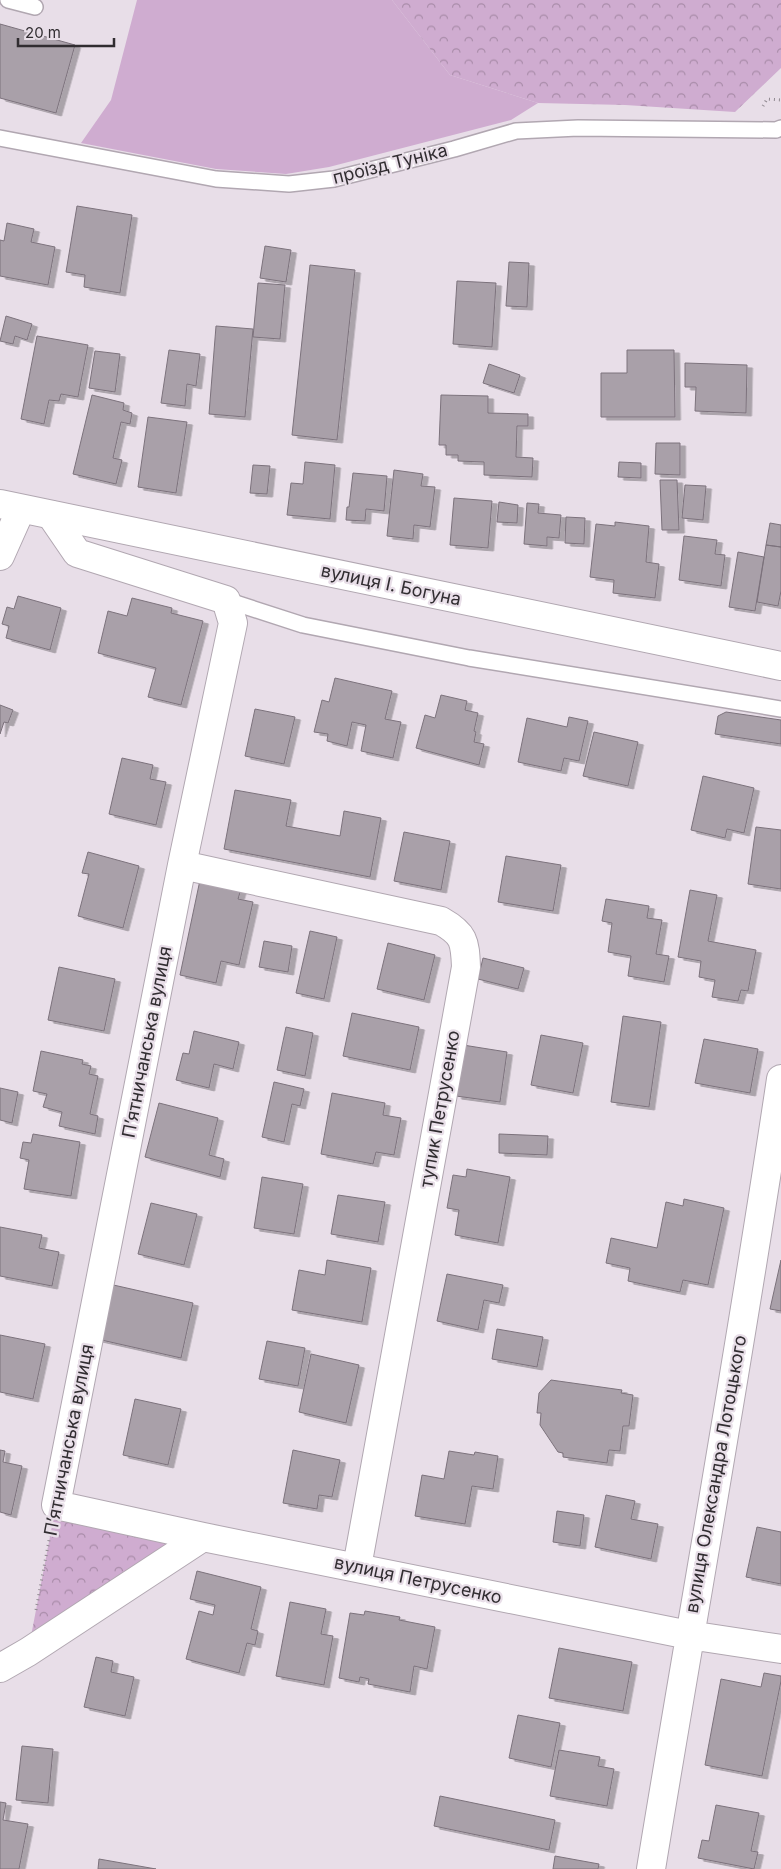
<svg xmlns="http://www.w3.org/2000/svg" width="781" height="1869" viewBox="0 0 781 1869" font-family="Inter,sans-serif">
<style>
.green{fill:#cfacd0}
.forest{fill:url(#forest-crowns)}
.building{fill:#a9a0a9;stroke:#7c727c;filter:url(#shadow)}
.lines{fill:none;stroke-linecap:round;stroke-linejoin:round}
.lane-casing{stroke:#b1a7b1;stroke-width:18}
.street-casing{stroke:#b1a7b1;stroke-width:30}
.secondary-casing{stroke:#b1a7b1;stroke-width:30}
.path{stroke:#918a91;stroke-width:3;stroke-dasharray:1 4;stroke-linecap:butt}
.lane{stroke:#fff;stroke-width:15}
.street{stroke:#fff;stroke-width:28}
.secondary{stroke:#fff;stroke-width:28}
.labels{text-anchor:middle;stroke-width:4.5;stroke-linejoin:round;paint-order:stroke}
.street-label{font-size:18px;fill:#312d31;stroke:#e8dee8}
</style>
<defs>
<pattern id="forest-crowns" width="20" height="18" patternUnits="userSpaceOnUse" patternTransform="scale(1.25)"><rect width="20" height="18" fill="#cfacd0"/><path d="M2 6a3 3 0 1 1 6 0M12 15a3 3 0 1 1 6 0" fill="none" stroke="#a98ca9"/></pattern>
<filter id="shadow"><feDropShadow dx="5.5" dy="3" stdDeviation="0" flood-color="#0004"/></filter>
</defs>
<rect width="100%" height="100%" fill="#e8dee8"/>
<path class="green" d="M137 0H392L450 75 538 103 511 120 329 167 286 174 216 169 81 143 111 100Z"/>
<path class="forest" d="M392 0H781V68L735 112 625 105 538 103 450 75Z
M56 1505 203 1537 28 1652Z"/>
<path class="building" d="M0 24 75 45 56 113 0 98Z
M77 206 132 215 120 293 84 287 85 275 66 272Z
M7 223 34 229 31 242 55 247 48 285 0 276V240L4 241Z
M265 246 291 250 286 282 260 278Z
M509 262 529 263 527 307 506 306Z
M310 265 355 270 337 440 292 435Z
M457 281 496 283 492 347 453 344Z
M258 283 285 285 280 339 253 337Z
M6 316 32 324 27 340 15 336 13 344 0 341Z
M216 326 253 329 245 417 209 414Z
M37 336 88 345 78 397 61 394 59 401 49 400 44 424 21 419Z
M169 350 200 354 196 386 187 384 185 406 161 403Z
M627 350H674L675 417H601V373H627Z
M95 351 120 354 115 392 89 388Z
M685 363 747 365 746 413 695 411 696 387H685Z
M489 364 520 375 514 393 483 383Z
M92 395 124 403 123 410 132 413 130 424 121 422 113 458 122 460 116 484 73 474Z
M441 395 488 396V413L528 414V426H517L516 457 533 458 532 477 484 475V462L458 461V455H446V445H439Z
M148 417 187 422 176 493 138 487Z
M656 443H680V475L655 474Z
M305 462 335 465 330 519 287 515 291 483 303 484Z
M619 462 641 463V478L618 477Z
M253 465 270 466 267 494 250 493Z
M394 470 423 474 421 486 435 487 430 527 414 525 413 539 387 536Z
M353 473 387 476 384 511 366 509 365 521 346 520 347 507H349Z
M660 480H677L679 530H662Z
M685 485 706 486 703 520 682 518Z
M454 498 492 501 488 548 450 545Z
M499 502 518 505 517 523 497 522Z
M527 503 539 504 538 513 561 515 559 538 547 537V546L524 544Z
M566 517 585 518 584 544 565 543Z
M615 522 649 526 646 562 659 564 655 598 613 593 614 580 590 577 596 524 615 526Z
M770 523 781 525V547L766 545Z
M684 536 717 540 715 554 725 555 721 586 679 580Z
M766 545 781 547V591L778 606 757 602Z
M738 552 764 557 755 611 729 607Z
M18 596 61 608 50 650 6 638 9 626 2 624 7 607 14 609Z
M132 598 172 608 171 613 203 621 181 705 148 697 156 668 98 653 108 611 127 616Z
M335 678 392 691 385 719 401 722 393 758 361 751 366 725 352 722 347 746 327 741 328 734 314 732 322 700 329 702Z
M441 695 467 701 465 710 478 713 474 731 476 732 474 742 484 744 479 765 416 748 425 715 435 718Z
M0 705 13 710 8 723 4 722 0 734Z
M255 709 295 717 284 764 245 756Z
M726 712 781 720V744L715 734 718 716Z
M569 717 588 721 579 761 564 758 561 771 518 762 527 718 567 727Z
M594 732 638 742 628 786 583 776Z
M122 758 153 765 150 779 166 782 156 825 109 814Z
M703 776 754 788 744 833 727 829 725 838 691 830Z
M235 790 291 800 286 826 340 836 344 811 381 818 370 877 224 849Z
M756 827 781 830V889L748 884Z
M404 832 450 841 441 890 394 881Z
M88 852 139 866 123 928 78 916 89 874 82 873Z
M506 856 561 865 553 911 498 902Z
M200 880 241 889 238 899 253 902 239 965 221 961 216 983 180 975Z
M690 890 717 895 708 941 756 950 748 991 741 990 738 1001 712 997 715 980 699 977 701 961 678 957Z
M606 899 649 906 647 918 662 920 656 954 669 956 664 982 628 976 631 956 608 952 612 923 602 921Z
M310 931 337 937 324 999 296 993Z
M264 941 292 946 288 972 259 967Z
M388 943 435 955 424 1000 377 989Z
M483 958 524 968 518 989 478 979Z
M59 967 115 979 104 1031 48 1020Z
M352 1013 419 1027 410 1070 343 1056Z
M623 1016 661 1022 649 1107 611 1102Z
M286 1027 313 1033 305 1076 277 1070Z
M194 1031 239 1042 233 1069 214 1064 209 1088 176 1080 183 1053 189 1054Z
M541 1035 583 1043 573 1093 531 1085Z
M704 1039 758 1049 750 1093 695 1083Z
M463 1045 507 1052 500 1102 456 1096Z
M41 1051 83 1060 82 1064 91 1066 89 1074 98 1076 90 1114 98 1116 95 1134 59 1126 62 1112 43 1107 47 1094 33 1091Z
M274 1082 304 1089 300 1106 292 1104 284 1142 262 1137Z
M0 1088 18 1092 12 1123 0 1120Z
M332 1093 385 1103 383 1115 401 1118 394 1155 376 1152 373 1164 321 1154Z
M159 1103 218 1118 209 1155 224 1159 220 1177 145 1157Z
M33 1134 80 1142 71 1196 24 1189 29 1160 20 1158 23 1142 31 1143Z
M499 1134 548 1136 547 1155 499 1153Z
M467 1169 510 1177 498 1243 455 1235 459 1210 447 1208 453 1175 466 1177Z
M262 1177 303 1184 294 1234 254 1228Z
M338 1195 385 1202 378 1242 331 1234Z
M684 1199 724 1208 708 1285 683 1280 680 1292 628 1281 630 1268 606 1263 611 1238 657 1248 666 1202 683 1206Z
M151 1203 197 1214 184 1265 138 1254Z
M0 1227 42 1235 39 1248 59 1252 52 1286 0 1276Z
M327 1260 371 1268 362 1322 292 1310 299 1270 325 1275Z
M781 1260V1311L770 1309Z
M447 1274 503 1285 499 1303 484 1300 478 1330 437 1321Z
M109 1284 193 1303 181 1358 97 1339Z
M497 1329 543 1337 537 1367 492 1359Z
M0 1335 45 1344 33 1399 0 1392Z
M267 1341 305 1348 298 1386 259 1379Z
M311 1354 359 1365 346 1423 299 1412Z
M551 1380 622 1390 621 1393 633 1395 629 1426H623L620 1451 609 1450 607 1463 563 1457V1453L558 1452 540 1425 541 1413H537L539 1393Z
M135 1399 181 1409 168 1465 123 1455Z
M0 1450 5 1451 3 1462 22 1466 11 1515 0 1512Z
M293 1450 340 1460 332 1497 319 1495 317 1509 283 1503Z
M449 1451 474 1455 475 1452 498 1456 493 1489 472 1486 465 1524 415 1516 422 1475 444 1479Z
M606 1495 635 1501 631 1519 658 1524 651 1559 595 1547Z
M557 1511 584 1515 580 1546 553 1542Z
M757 1527 781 1532V1584L746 1577Z
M197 1571 261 1587 251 1629 258 1631 255 1645 247 1643 239 1673 186 1659 199 1611 213 1615 215 1605 190 1599Z
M290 1602 326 1609 321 1634 333 1636 324 1685 276 1676Z
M365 1611 400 1617 399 1620 435 1627 427 1669 414 1666 410 1692 368 1684 369 1679 360 1677 359 1682 339 1678 350 1613 364 1615Z
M559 1648 632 1662 623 1711 549 1698Z
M96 1657 113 1661 111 1672 134 1677 125 1716 84 1707Z
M764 1673 781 1676V1681L762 1776 705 1765 721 1679 761 1687Z
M518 1715 560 1723 551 1767 509 1758Z
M22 1746 53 1749 48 1803 16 1800Z
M559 1750 600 1757 598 1766 614 1769 607 1806 550 1796Z
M440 1796 555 1820 549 1850 434 1826Z
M0 1802 6 1803 3 1820 28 1824 19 1869H0Z
M716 1805 759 1813 751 1851 758 1852 754 1869 698 1858 702 1840 709 1841Z
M555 1856 599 1864 598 1869H553Z
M99 1859 156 1869H98Z"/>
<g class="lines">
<g class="lane-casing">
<path id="lane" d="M8 0 35 7
M0 138 216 179 289 184 334 179 454 149 516 131 578 128 776 130 781 128
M226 600 303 625 469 658 781 709"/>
</g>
<g class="street-casing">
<path id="street" d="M51 515 77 553 226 600 233 623 182 865 56 1505 203 1537 689 1635 781 1649
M0 556 21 509
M182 865 441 921C464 934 465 941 466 967L357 1567
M0 1668 28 1652 203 1537
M651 1869C694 1606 742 1343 781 1079"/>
</g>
<g class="secondary-casing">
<path id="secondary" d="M0 504 781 666"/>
</g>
<path class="path" d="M763 106 767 99 781 100
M36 1610 50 1535"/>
<use href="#lane" class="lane"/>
<use href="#street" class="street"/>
<use href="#secondary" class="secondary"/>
</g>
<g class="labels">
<g class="street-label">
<text transform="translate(390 164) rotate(-14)" y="6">проїзд Туніка</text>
<text transform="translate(391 585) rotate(12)" y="6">вулиця І. Богуна</text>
<text transform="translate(147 1042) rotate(-79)" y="6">Пʼятничанська вулиця</text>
<text transform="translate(440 1109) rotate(-80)" y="6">тупик Петрусенко</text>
<text transform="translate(69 1440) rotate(-79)" y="6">Пʼятничанська вулиця</text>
<text transform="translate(716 1474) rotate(-80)" y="6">вулиця Олександра Лотоцького</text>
<text transform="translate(418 1580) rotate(12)" y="6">вулиця Петрусенко</text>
</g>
</g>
<path d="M18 38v8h96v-8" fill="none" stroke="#312d31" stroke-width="2.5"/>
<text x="25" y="38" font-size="15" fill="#312d31" stroke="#e8dee8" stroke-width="4" paint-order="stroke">20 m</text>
</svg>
